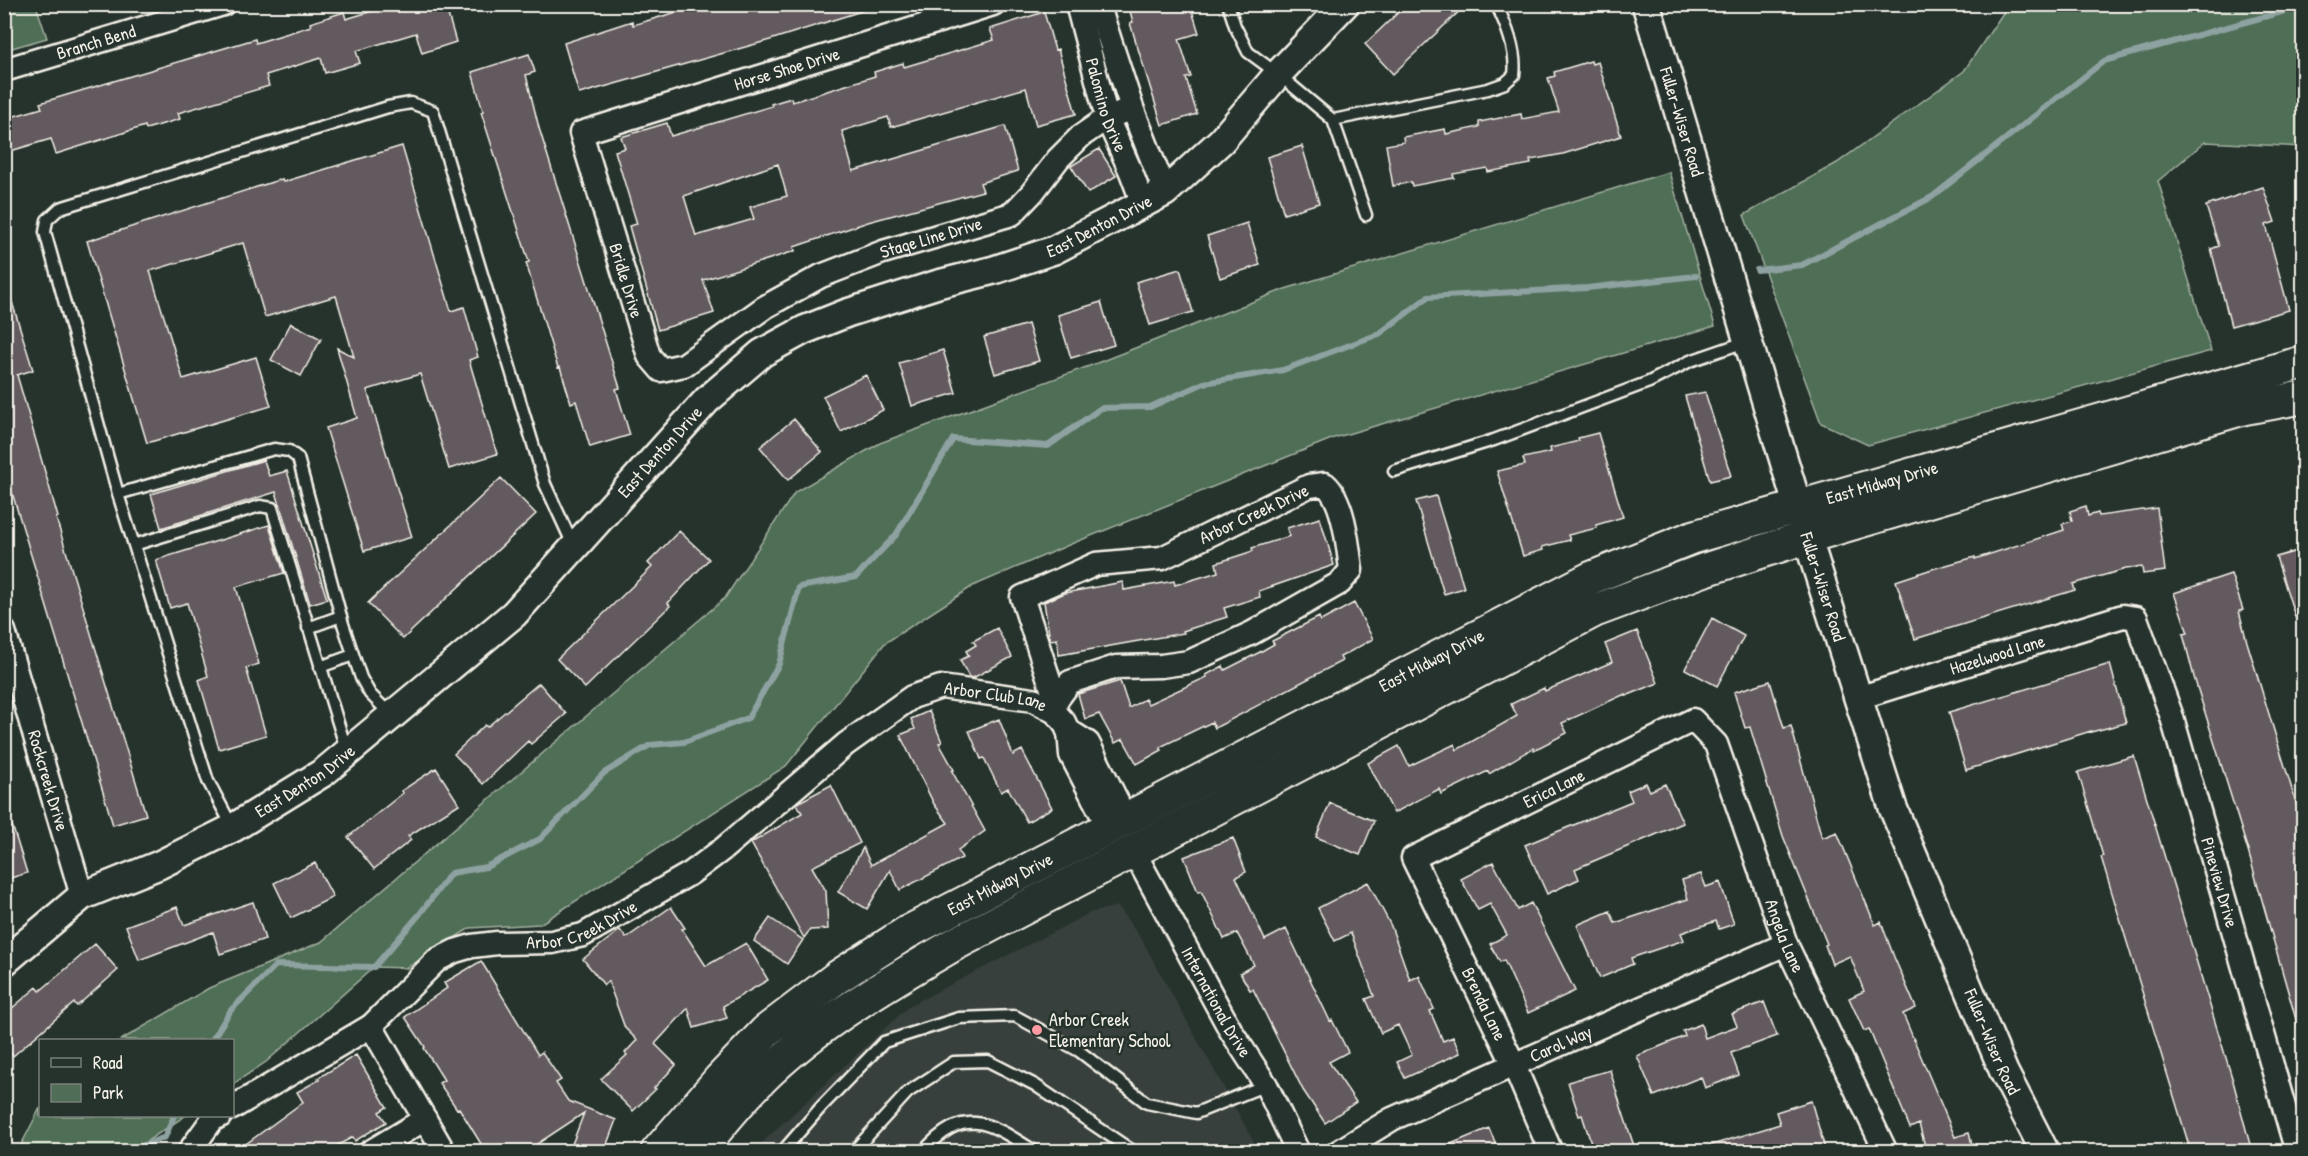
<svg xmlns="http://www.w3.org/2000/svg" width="2308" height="1156" viewBox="0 0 2308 1156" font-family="'Patrick Hand',sans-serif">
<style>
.built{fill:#393f3c}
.green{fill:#506e57;stroke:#a2b0a0;stroke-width:1.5}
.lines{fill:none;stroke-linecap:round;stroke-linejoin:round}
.stream{stroke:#8fa2a2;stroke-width:6}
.building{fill:#645a5e;stroke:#f4f1e8;stroke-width:1.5;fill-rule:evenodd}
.service-casing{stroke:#f4f1e8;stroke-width:15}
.minor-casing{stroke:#f4f1e8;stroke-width:27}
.tertiary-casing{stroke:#f4f1e8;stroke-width:32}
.secondary-casing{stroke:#f4f1e8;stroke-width:36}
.path{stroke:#f4f1e8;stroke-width:4;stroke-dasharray:4.5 4.5;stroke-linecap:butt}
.service{stroke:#26332d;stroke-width:10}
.minor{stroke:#26332d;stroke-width:22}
.tertiary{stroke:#26332d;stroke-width:27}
.secondary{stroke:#26332d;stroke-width:32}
.poi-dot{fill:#ff9aa2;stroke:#26332d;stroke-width:2}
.labels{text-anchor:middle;stroke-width:5;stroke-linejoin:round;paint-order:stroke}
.street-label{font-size:18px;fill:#f4f1e8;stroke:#26332d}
.poi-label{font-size:18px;fill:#f4f1e8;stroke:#26332d;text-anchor:start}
</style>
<rect width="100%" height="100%" fill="#26332d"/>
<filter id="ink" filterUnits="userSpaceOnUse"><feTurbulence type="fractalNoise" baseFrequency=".0167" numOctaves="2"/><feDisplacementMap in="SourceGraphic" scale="12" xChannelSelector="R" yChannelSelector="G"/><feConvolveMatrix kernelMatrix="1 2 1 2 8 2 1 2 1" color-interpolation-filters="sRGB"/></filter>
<g filter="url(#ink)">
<path class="built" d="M1117 906 1142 940 1259 1151 752 1152 909 1006 1090 913Z"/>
<path class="green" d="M5 4 36 5 47 38 5 50Z
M2009 4 2303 5V147L2205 142 2158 181 2211 351 1868 445 1821 423 1744 215 1837 163 1964 71Z
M1669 172 1715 326 1334 438 1071 544 973 586 885 643 786 766 540 924 470 928 407 968 374 967 266 1062 233 1084 232 1040H121L209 988 321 942 725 598 795 492 880 443 1092 365 1285 289Z
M40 1108V1116H185L141 1145 136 1151H18Z"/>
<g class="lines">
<path class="stream" d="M1757 270 1802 265 1932 197 2104 61 2304 6
M212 1040 231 1010 276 965 374 967 419 915 451 873 486 867 540 839 604 773 650 745 684 742 748 718 779 664 799 587 856 577 896 535 953 439 1048 446 1101 408 1150 407 1204 383 1283 370 1379 334 1428 297 1587 288 1696 276
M127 1152 165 1137 174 1116"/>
</g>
<path class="building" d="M409 4H445L456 42 422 53 416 33 356 51 360 63 325 73 321 58 266 75 269 86 178 113 180 119 146 129 145 126 56 154 51 139 7 152 4 144V119L42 108 40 103 255 39 256 43 311 26 310 23 344 12 346 19 392 5 393 9Z
M687 4H870L871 8 770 40 579 94 564 43 632 21 633 25 680 11 678 7Z
M1128 4H1190L1199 33 1179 39 1191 77 1186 78 1197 114 1162 125 1130 23 1133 22Z
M1407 4H1467L1393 74 1365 44Z
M1044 12 1055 50 1058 49 1076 114 1036 125 1026 88 891 127 888 117 842 131 853 171 1005 126 1018 171 980 183 983 191 868 222 794 247 795 251 703 280 714 313 658 330 629 226 637 224 615 151 625 148 621 137 667 123 671 136 772 106 771 104 791 98 792 102 875 76 874 72 903 63 904 67 994 40 990 29ZM778 164 787 196 750 207 754 219 696 236 684 196Z
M529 54 535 72 526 75 539 128 620 388 616 389 630 435 590 447 576 401 571 403 560 367 558 368 526 263 529 262 481 112 483 111 472 72Z
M1591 61 1592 64 1598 62 1621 136 1563 154 1530 160 1531 164 1488 172 1487 168 1453 174 1454 178 1412 186 1411 182 1393 186 1386 145 1404 142 1403 137 1445 129 1446 134 1479 127V122L1521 114 1522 119 1559 112 1548 78 1555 76 1554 72Z
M402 146 451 311 464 307 478 357 469 360 497 454 449 469 420 374 367 390 412 537 364 551 326 428 357 418 337 348 354 357 336 296 265 317 243 243 150 271 183 379 256 357 271 406 147 443 87 241 282 179 283 182Z
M1302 146 1319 203 1284 214 1267 157Z
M1099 149 1116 176 1088 193 1071 166Z
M2263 187 2275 222 2266 225 2289 310 2231 326 2211 249 2219 246 2206 206Z
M1247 223 1260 265 1220 278 1207 236Z
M1180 269 1193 312 1150 325 1136 282Z
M4 289H8L33 370 17 375 58 517 56 518 146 815 113 825 4 466Z
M1101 302 1114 345 1071 358 1058 315Z
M291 323 321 339 301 376 271 360Z
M1028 324 1039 361 995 374 984 337Z
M943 350 956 393 912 406 899 363Z
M866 375 883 410 841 432 823 396Z
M1705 392 1731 476 1710 481 1685 396Z
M794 419 822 452 788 480 760 447Z
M1598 433 1623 517 1596 525 1597 528 1568 535 1570 540 1542 547 1543 550 1523 556 1497 471 1525 465 1523 458 1551 452 1550 448 1579 441 1578 438Z
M264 460 269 476 287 471 327 599 310 604 276 492 161 528 151 494Z
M501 478 536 514 403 639 368 603Z
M1436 496 1464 588 1444 594 1416 501Z
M2086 506 2088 516 2098 513 2099 516 2157 508 2165 571 2143 574 2142 567 2126 569 2073 584 2075 590 1915 639 1896 581 1932 569 1975 557V559L2064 530 2062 524 2072 521 2070 511Z
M1320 518 1334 565 1259 591 1260 597 1224 608 1227 617 1183 631 1184 633 1059 655 1057 639 1050 640 1044 602 1065 593 1123 582 1124 590 1174 581 1175 585 1218 572 1216 563 1253 551 1252 548 1290 536 1287 528Z
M269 525 284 573 236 587 259 664 246 668 266 735 219 749 199 680 208 676 187 603 170 608 156 560Z
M679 531 709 559 668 603 670 606 585 688 557 659 652 567 648 563Z
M2304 549V631L2300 632 2276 557Z
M2231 574 2243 610 2239 611 2247 642 2301 819 2300 820 2304 833V1029L2299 1030 2248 851 2194 677 2183 634 2188 633 2174 593Z
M1354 603 1373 639 1340 657 1342 661 1215 728 1212 722 1160 747 1162 750 1137 764 1123 739 1115 743 1099 714 1085 719 1078 694 1120 681 1129 708 1145 699 1148 704 1207 677 1206 675 1223 666 1225 670 1260 652 1274 644 1272 641 1286 634 1319 617 1321 621Z
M1712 618 1744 636 1717 686 1685 669Z
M997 628 1012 657 973 678 969 677 960 660 969 656 966 651 976 645 973 641Z
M1637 631 1658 683 1626 696 1625 694 1562 723 1567 733 1534 750 1533 748 1489 774 1488 771 1441 794 1439 789 1394 813 1368 763 1399 746 1409 766 1455 744 1457 750 1517 716 1511 704 1544 688 1545 691 1612 662 1605 644Z
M2110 664 2126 723 2091 732V731L1966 770 1949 712Z
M1770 681 1784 728 1791 726 1822 838 1837 832 1875 925 1881 922 1894 957 1916 1008 1903 1014 1955 1137 1969 1133 1974 1152H1920V1148L1925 1146 1919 1124 1910 1128 1869 1029 1864 1031 1849 998 1864 991 1850 956 1832 964 1825 945 1827 944 1783 836 1750 727 1745 728 1734 692Z
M539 683 566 714 531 744 528 741 483 784 454 754 485 725 487 727Z
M929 711 942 742 939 743 954 770 952 771 985 831 958 850 962 858 900 890 890 870 867 909 838 892 863 848 871 865 948 823 934 804 900 735 915 729 911 719Z
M999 719 1013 755 1022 750 1052 808 1027 822 1008 788 1001 792 984 758 981 759 969 731Z
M2134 756 2233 1081 2252 1152H2191L2101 857 2103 856 2078 772Z
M436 768 459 804 408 836 411 840 374 869 348 837 403 793 401 791Z
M1646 783 1650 791 1665 784 1683 823 1575 869 1579 879 1547 894 1525 845 1632 801 1628 791Z
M831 785 860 843 812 867 826 891 828 929 810 930 804 938 751 843 802 813 797 804 799 802Z
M1330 803 1374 821 1360 855 1316 837Z
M8 812 27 873 4 880V813Z
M1233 838 1246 872 1236 877 1265 940 1286 929 1330 1021 1332 1020 1348 1052 1329 1062 1356 1102 1325 1123 1303 1090 1253 989 1250 990 1240 973 1254 965 1237 933 1224 939 1201 891 1198 892 1184 857Z
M1493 862 1518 910 1531 903 1575 991 1528 1013 1504 960 1500 962 1490 944 1507 935 1490 904 1478 910 1461 879Z
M315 863 333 897 291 918 274 883Z
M1701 874 1706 887 1720 882 1734 924 1719 929 1716 921 1681 933 1684 940 1631 958 1633 964 1600 978 1577 925 1610 911 1615 923 1688 899 1682 880Z
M1368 882 1391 926 1410 980 1419 976 1434 1009 1430 1011 1443 1041 1453 1037 1460 1053 1405 1078 1397 1062 1412 1055 1398 1025 1381 1033 1366 999 1374 996 1351 933 1335 941 1318 908Z
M253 902 265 939 220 954 213 932 139 960 126 926 177 907 184 925Z
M671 907 685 928 682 929 706 966 746 943 768 980 723 1006 727 1018 694 1028 688 1008 655 1044 676 1065 654 1088 656 1089 633 1111 601 1079 627 1055 625 1053 637 1040 625 1028 608 981 604 985 583 959 620 930 626 938Z
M770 918 803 940 787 964 754 941Z
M95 944 118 970 77 1006 74 1003 13 1056 4 1046V1015L37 987 40 991Z
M481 961 538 1055 542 1052 561 1080 556 1083 568 1101 616 1120 604 1152H569L584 1113 525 1152H486L459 1108 457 1109 439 1083 444 1080 424 1048 425 1047 405 1017 447 988 444 983Z
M1764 1002 1777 1036 1731 1053 1739 1075 1705 1088 1701 1077 1654 1096 1637 1056 1685 1036 1683 1031 1701 1024 1705 1038 1737 1026 1732 1014Z
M356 1055 387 1107 379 1112 386 1122 355 1141 353 1137 325 1152H235L303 1102 297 1092 319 1080 318 1078Z
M1610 1070 1622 1110 1636 1152H1594L1582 1115 1579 1116 1568 1082Z
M1811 1101 1826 1152H1702V1148L1780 1124 1776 1112Z
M1489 1128 1499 1152H1434V1151Z"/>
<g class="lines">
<g class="service-casing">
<path id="service" d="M1228 4 1235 26 1248 52 1278 74 1333 120 1488 89 1505 83 1514 75C1517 53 1506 24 1496 4
M1333 120 1366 215
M1394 471 1494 440 1649 382 1690 361 1748 341
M118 494 208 781 233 828
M134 545 260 506 272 508 347 752
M308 628 341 616
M320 667 353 655
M391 715 370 694 361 678 343 624 298 458 289 451 274 449 118 494 45 232 47 220 60 208 388 107 411 103 433 111 545 484 574 547
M782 1152 822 1106 884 1042 959 1018 1015 1016 1079 1051 1147 1103 1196 1113 1266 1085
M853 1152 908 1092 954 1062 988 1061 1035 1085 1134 1152
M923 1152C965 1104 990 1123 1036 1152"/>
</g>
<g class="minor-casing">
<g id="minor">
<path id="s1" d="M993 4 581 133 649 356 661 370 684 365 765 307 821 276 883 252 1012 214 1032 193 1058 159 1081 136 1107 118 1132 108"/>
<path id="s2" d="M1077 4 1107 118 1131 172 1143 204"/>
<path d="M1098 4 1132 108 1165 192"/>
<path id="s3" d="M4 70 223 4"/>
<path id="s4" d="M4 631 82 896"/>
<path id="s5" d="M1858 698 2123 616 2136 618 2171 714 2297 1152"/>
<path d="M1055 712 1056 701 1070 682 1116 667 1161 666 1189 662 1252 633 1340 583 1351 570C1348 546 1344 500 1325 484L1309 486 1162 558 1096 564 1022 597 1056 701"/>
<path d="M1069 731 1071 755 1100 811 1121 822"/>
<path d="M1069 731 1088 743 1117 801 1121 822"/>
<path id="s6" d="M1134 852 1231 1031 1266 1085 1298 1152"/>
<path d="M371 1026 444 1152"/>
<path id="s7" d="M232 1108 371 1026 437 960 455 951 472 946 497 943 552 942 583 935 691 873 723 849 846 744 912 697 941 687 1033 700 1055 712 1064 722 1069 733"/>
<path d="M189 1152 212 1120 220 1116"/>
<path d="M370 1152 425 1119"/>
<path id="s8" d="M1338 1152 1392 1119 1786 944"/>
<path id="s9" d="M1551 1152 1513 1063 1413 858 1693 720 1716 744 1786 944 1886 1152"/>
</g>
</g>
<g class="tertiary-casing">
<g id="tertiary">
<path id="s10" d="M1646 4 1807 537 1893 808 2004 1072 2045 1152"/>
<path id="s11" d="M4 962 82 896 159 865 233 828 324 772 514 614 707 400 762 353 804 330 847 313 938 284 994 270 1054 250 1165 192 1221 141 1278 74 1345 4"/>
</g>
</g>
<g class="secondary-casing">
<g id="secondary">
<path id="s12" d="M657 1152 720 1079 766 1031 836 978 906 933 1591 578 1693 537 2304 362"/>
<path d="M698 1152C715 1132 731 1111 749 1092 806 1030 883 986 955 944L1594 611 1704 570 1807 537 2245 408 2304 397"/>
</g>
</g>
<path class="path" d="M4 26 10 45"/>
<use href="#service" class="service"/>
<use href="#minor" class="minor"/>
<use href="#tertiary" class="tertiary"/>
<use href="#secondary" class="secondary"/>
</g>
</g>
<circle class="poi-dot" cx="1037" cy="1030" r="6"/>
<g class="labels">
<g class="street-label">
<text dy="6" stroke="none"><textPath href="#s3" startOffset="96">Branch Bend</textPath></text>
<text transform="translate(787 69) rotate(-17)" y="6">Horse Shoe Drive</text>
<text dy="6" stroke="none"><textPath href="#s2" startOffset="105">Palomino Drive</textPath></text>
<text dy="6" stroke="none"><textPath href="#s10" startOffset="123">Fuller-Wiser Road</textPath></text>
<text dy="6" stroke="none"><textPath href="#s11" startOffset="1344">East Denton Drive</textPath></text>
<text dy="6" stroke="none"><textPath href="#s1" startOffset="987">Stage Line Drive</textPath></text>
<text dy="6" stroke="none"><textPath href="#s1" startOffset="586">Bridle Drive</textPath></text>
<text dy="6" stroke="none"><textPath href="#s11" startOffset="840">East Denton Drive</textPath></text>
<text dy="6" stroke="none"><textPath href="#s12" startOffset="1412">East Midway Drive</textPath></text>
<text transform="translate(1254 514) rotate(-25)" y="6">Arbor Creek Drive</text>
<text dy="6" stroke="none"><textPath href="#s10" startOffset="609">Fuller-Wiser Road</textPath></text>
<text dy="6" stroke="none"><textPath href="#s5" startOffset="146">Hazelwood Lane</textPath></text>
<text dy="6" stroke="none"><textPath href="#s12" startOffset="926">East Midway Drive</textPath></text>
<text dy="6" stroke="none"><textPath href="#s7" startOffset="898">Arbor Club Lane</textPath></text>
<text dy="6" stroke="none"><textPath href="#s4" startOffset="156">Rockcreek Drive</textPath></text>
<text dy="6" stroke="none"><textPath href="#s11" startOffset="354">East Denton Drive</textPath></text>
<text dy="6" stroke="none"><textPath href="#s9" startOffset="482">Erica Lane</textPath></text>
<text dy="6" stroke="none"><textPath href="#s5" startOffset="568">Pineview Drive</textPath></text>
<text dy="6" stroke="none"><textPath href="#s12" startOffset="440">East Midway Drive</textPath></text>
<text dy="6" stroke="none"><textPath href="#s7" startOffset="406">Arbor Creek Drive</textPath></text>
<text dy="6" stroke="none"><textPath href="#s9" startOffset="874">Angela Lane</textPath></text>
<text dy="6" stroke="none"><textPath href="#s6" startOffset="171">International Drive</textPath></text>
<text transform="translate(1484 1004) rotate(64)" y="6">Brenda Lane</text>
<text dy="6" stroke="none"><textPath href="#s10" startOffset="1095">Fuller-Wiser Road</textPath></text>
<text dy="6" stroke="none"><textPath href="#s8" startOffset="248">Carol Way</textPath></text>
</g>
<g class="poi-label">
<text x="1049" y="1026">Arbor Creek<tspan x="1049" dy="21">Elementary School</tspan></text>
</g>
</g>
<rect width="2308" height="1156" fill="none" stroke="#26332d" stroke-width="24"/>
<rect x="12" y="12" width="2284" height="1132" fill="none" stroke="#f4f1e8" stroke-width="2" filter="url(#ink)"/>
<rect x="39" y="1039" width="195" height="78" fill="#26332d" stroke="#787f78" stroke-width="1.5"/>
<rect x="51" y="1058" width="30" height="9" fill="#26332d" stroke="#787f78" stroke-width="1.5"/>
<text x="93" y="1069" font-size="18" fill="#f4f1e8">Road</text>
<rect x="51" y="1084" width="30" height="18" fill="#506e57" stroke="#787f78" stroke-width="1.5"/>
<text x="93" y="1099" font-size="18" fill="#f4f1e8">Park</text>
</svg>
